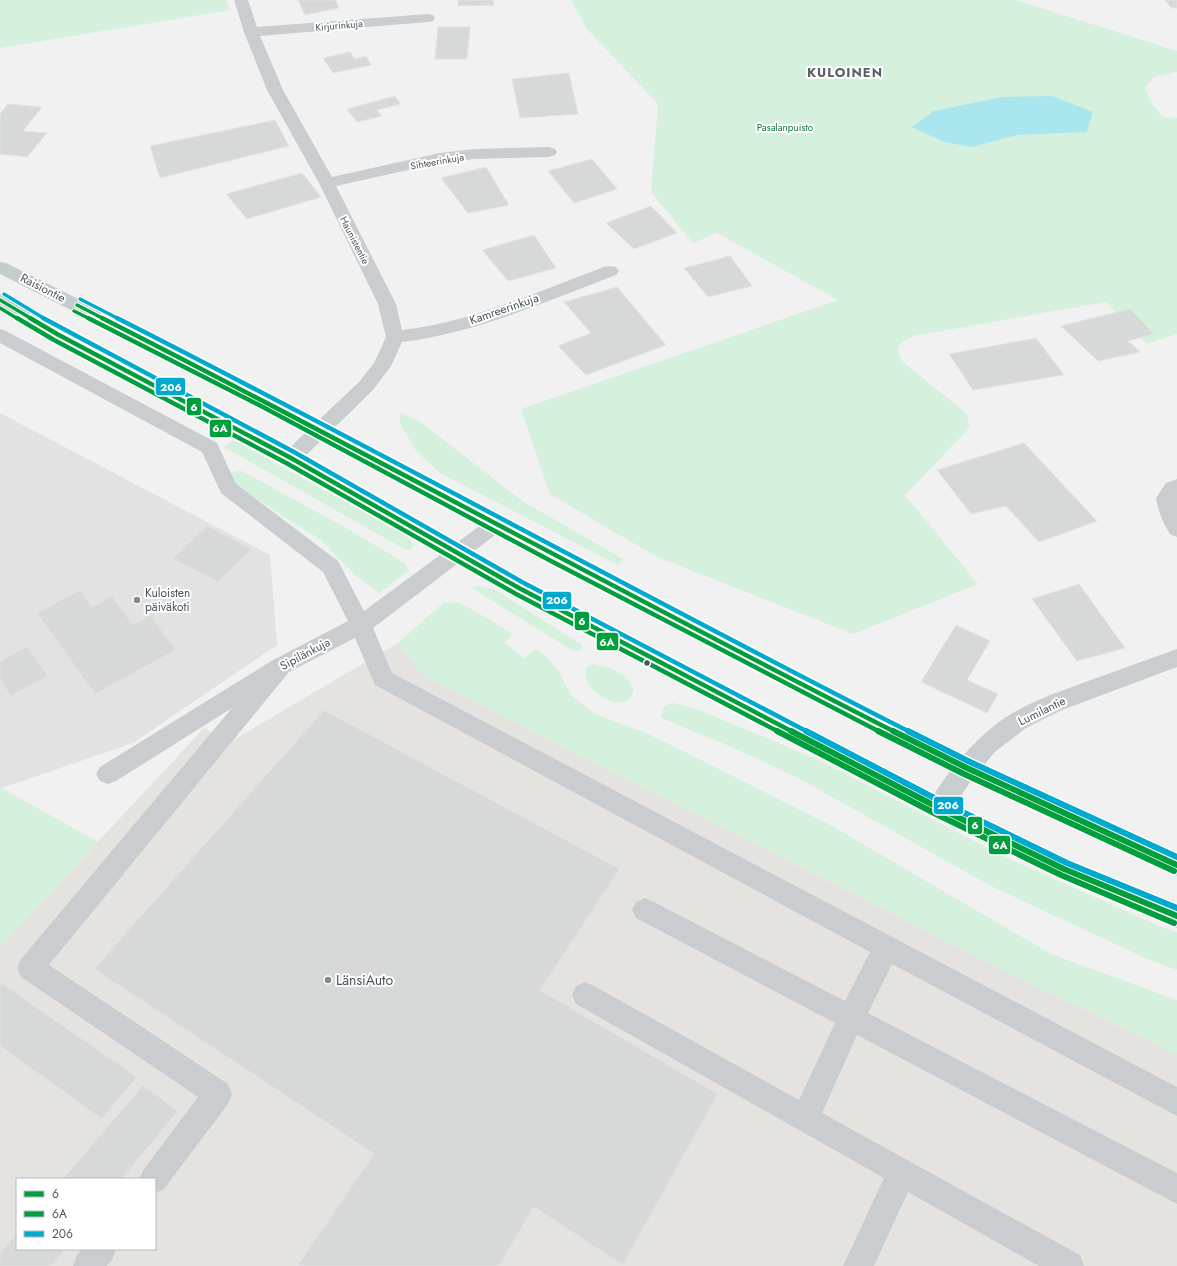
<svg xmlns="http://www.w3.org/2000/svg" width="1177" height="1266" viewBox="0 0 1177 1266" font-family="Jost,sans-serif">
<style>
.commercial{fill:#e5e3df;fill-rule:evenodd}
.education{fill:#e3e2e3}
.green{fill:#d5f0dd;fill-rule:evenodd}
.water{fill:#aae6ee}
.building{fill:#d7d9d9;stroke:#e2e3e4}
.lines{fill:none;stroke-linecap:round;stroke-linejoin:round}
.minor{fill:#cacdcf;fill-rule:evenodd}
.major{fill:#c6cbcd;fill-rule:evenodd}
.bus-1-far2-casing{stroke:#fff;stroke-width:5.5}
.bus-1-far1-casing{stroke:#fff;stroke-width:8}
.bus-1-casing{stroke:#fff;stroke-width:9}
.bus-2-far2-casing{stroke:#fff;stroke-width:5.5}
.bus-2-far1-casing{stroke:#fff;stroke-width:8}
.bus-2-casing{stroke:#fff;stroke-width:9}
.bus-3-far2-casing{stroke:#fff;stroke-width:5.5}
.bus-3-far1-casing{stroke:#fff;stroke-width:8}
.bus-3-casing{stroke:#fff;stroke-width:9}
.bus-1-far2{stroke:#009e3d;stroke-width:3.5}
.bus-1-far1{stroke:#009e3d;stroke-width:4.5}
.bus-1{stroke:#009e3d;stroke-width:6}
.bus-2-far2{stroke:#009e3d;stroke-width:3.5}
.bus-2-far1{stroke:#009e3d;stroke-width:4.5}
.bus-2{stroke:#009e3d;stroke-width:6}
.bus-3-far2{stroke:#00a9ce;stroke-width:3.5}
.bus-3-far1{stroke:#00a9ce;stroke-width:4.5}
.bus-3{stroke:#00a9ce;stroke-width:6}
.poi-dot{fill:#828c91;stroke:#fff;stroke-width:1.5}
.bus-dot{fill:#47555e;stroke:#fff;stroke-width:1.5}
.labels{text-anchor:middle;stroke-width:4;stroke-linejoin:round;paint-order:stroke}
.far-street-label{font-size:10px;fill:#47555e;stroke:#fff}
.far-park-label{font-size:10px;fill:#168142;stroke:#fff}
.street-label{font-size:12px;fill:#47555e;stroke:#fff}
.poi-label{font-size:12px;fill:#47555e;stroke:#fff;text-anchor:start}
.far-district-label{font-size:13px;font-weight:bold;letter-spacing:1px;fill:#5c6165;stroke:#fff}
.near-poi-label{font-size:14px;fill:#47555e;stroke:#fff;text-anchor:start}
.line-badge{stroke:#fff;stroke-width:1.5}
.badge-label{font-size:11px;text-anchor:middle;font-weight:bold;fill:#fff}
</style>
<rect width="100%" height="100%" fill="#f1f1f1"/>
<path class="commercial" d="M398 643 424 676 1025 981 1177 1054V1266H0V947L204 728 230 742ZM17 1179H155V1249H17Z"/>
<path class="education" d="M0 413 270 555 277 645 133 743 2 788 0 787Z"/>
<path class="green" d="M0 0H226L230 10 0 48Z
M571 0H1016L1177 51V72L1154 77 1145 89 1152 104 1162 117 1177 118V334L1147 344 1106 302 913 336C898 343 893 349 904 363L966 413 970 427 905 495 978 584 853 634 657 557 550 494 521 409 838 300 717 233 693 243 651 192 658 104 587 29ZM1093 112 1087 132 1017 135 972 147Z
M400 413 419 421 524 502 623 559 618 565 440 473 416 451 400 423Z
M233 440 407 536 413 545 411 549 406 550 224 447Z
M236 471H242L346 528 405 563 409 571 379 593 354 574 321 540 231 483V473Z
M479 586 494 589 582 645V648L580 650 573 651 472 588Z
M444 602 461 603 513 634 504 643 525 658 535 649 545 655 558 670 570 694 595 714 646 733 689 754 832 826 1051 954 1177 1000V1054L1025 981 424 676 398 643Z
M592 664C609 667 628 672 634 690L631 697C629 699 626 701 623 702 611 706 588 690 586 678 586 675 586 671 586 668Z
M673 703 699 710 819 760 1001 855 1159 926 1177 932V970L1145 958 991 886 800 779 734 748 661 718C662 709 663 705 673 703Z
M0 787 98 842 0 947Z"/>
<path class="water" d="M1052 96 1093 112 1087 132 1017 135 972 147 944 142 912 127 934 111 1002 97Z"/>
<path class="building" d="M298 0H335L339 8 305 15Z
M458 0H493L494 5 458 6Z
M1165 0H1177V8H1171Z
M438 27H470L467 59H435Z
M350 52 355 59 366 56 371 65 333 73 323 58Z
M569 73 578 114 520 118 512 79Z
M395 96 401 104 377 110 382 116 357 122 347 109Z
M8 104 42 107 23 131 47 133 27 157 0 154V114Z
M275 120 289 146 160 178 150 146Z
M592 159 617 189 574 203 548 171Z
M486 167 509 205 468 213 441 178Z
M302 173 321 197 247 219 226 194Z
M651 206 677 233 634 249 606 223Z
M534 235 556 268 508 281 482 250Z
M730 256 752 286 708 297 684 268Z
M617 287 666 345 586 375 558 346 591 333 564 302Z
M1130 309 1154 334 1128 341 1140 352 1098 361 1061 326Z
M1036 338 1064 375 973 390 949 354Z
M1024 443 1097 521 1039 542 1006 506 971 514 937 470Z
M207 526 252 549 218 582 172 559Z
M1079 584 1125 648 1077 661 1032 599Z
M80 590 92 607 112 596 133 625 150 615 176 650 95 694 37 613Z
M956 625 990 641 967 680 998 694 987 713 921 682Z
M27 646 48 676 11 696 0 680V661Z
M324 710 620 869 540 990 718 1094 623 1265 534 1207 499 1266H297L374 1154 94 969Z
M0 982 137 1077 102 1119 0 1046Z
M143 1085 178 1111 122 1179H63Z
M17 1233V1249H65L51 1266H0V1253Z"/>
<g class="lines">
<path class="minor" d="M234 0H248L257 27 428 14 433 15 435 18 433 21 428 22 260 36 283 90 332 177 440 153 474 149 549 147 555 149 557 152 555 155 549 157 474 159 440 163 336 186 396 304 402 330C472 322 539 291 604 267L610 266 616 267 619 271 616 275C547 301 476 333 402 342L391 366 373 390 298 463 291 465 284 463 281 458 284 453 359 382 374 363 386 337 378 304 319 183 267 90 244 32Z
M0 329 6 331 217 443 236 484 338 561 364 611 489 519 496 516 503 519 506 524 503 529 373 628 392 673 1177 1087V1116L892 964 868 1013 1177 1173V1204L857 1035 822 1113 1080 1255 1084 1266H1039L908 1192 874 1266H843L884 1178 576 1004 572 995 576 986 585 982 594 986 799 1100 835 1023 636 918 632 910 636 902 645 898 654 902 845 1001 870 952 375 685 355 638 289 672 49 965 228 1084 232 1094 228 1104 164 1189 155 1193V1179H139L144 1169 198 1097 21 977 17 968 21 959 232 708 116 781 108 784 100 781 96 774 100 767 273 660 348 621 323 572 221 493 202 452 0 343Z
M1177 479V537L1170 534C1162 521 1159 513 1156 498L1166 483Z
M1177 649V667L1062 710 1026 728 996 751 975 775 948 815 939 819 930 815 927 808C942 776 980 732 1011 714 1036 699 1064 690 1091 680 1120 670 1148 659 1177 649Z
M82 1249H116L112 1260 107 1266H73L77 1255Z"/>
<path class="major" d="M0 262 6 263 271 395 561 549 809 677 975 761 1177 853V876L959 775 793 691 547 561 257 405 0 274Z
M0 294 6 296 63 330 298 453 527 582 948 801 1073 861 1177 904V928L1055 877 930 815 511 594 284 463 51 338 0 308Z"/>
<g class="bus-1-far2-casing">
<path id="bus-1-far2" d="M0 300 32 319
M77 305 104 319"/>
</g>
<g class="bus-1-far1-casing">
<path id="bus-1-far1" d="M30 318 57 334 291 458 519 588 793 732
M102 318C368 453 629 597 895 732"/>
</g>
<g class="bus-1-casing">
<path id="bus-1" d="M791 731 939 808 1064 869 1177 916
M893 731 967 768 1177 865"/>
</g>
<g class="bus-2-far2-casing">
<path id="bus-2-far2" d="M0 308 18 319
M74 311 90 319"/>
</g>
<g class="bus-2-far1-casing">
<path id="bus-2-far1" d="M17 318 54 340 288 464 516 594 779 732
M88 318 261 406 551 561 880 732"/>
</g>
<g class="bus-2-casing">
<path id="bus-2" d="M777 731 936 814 1061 875 1174 923
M878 731 964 774 1174 871"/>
</g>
<g class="bus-3-far2-casing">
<path id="bus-3-far2" d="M4 294 45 319
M80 299 119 319"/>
</g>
<g class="bus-3-far1-casing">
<path id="bus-3-far1" d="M43 318 294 452 522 582 808 732
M117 318C383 453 644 597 910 732"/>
</g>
<g class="bus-3-casing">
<path id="bus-3" d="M806 731 942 802 1067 863 1177 908
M908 731 970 762 1177 857"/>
</g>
<use href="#bus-1-far2" class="bus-1-far2"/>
<use href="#bus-1-far1" class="bus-1-far1"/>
<use href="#bus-1" class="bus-1"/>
<use href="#bus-2-far2" class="bus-2-far2"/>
<use href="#bus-2-far1" class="bus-2-far1"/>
<use href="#bus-2" class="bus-2"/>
<use href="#bus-3-far2" class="bus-3-far2"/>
<use href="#bus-3-far1" class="bus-3-far1"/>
<use href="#bus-3" class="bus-3"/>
</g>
<g class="poi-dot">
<circle cx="137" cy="600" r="4"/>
<circle cx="328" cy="980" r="4"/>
</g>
<circle class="bus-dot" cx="647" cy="663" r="3.5"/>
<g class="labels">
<g class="far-street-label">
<text transform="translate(339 25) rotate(-5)" y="4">Kirjurinkuja</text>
<text transform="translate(437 161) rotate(-10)" y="4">Sihteerinkuja</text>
<text transform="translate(355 240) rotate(63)" y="4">Haunistentie</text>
</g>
<g class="far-park-label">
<text x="785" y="131">Pasalanpuisto</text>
</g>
<g class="street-label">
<text transform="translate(43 288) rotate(27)" y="4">Raisiontie</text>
<text transform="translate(504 309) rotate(-19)" y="4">Kamreerinkuja</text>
<text transform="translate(305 654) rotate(-28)" y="4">Sipilänkuja</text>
<text transform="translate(1042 711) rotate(-26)" y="4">Lumilantie</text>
</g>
<g class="poi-label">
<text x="145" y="597">Kuloisten<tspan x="145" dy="14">päiväkoti</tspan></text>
</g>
<g class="far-district-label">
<text x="845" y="77">KULOINEN</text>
</g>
<g class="near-poi-label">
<text x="336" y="985">LänsiAuto</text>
</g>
</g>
<g class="line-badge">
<rect x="155" y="377" width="31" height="19" rx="4" fill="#00a9ce"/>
<rect x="186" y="397" width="16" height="19" rx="4" fill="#009e3d"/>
<rect x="209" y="419" width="23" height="19" rx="4" fill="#009e3d"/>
<rect x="542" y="591" width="30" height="19" rx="4" fill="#00a9ce"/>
<rect x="574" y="611" width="16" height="20" rx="4" fill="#009e3d"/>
<rect x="596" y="632" width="23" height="19" rx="4" fill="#009e3d"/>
<rect x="933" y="796" width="31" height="19" rx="4" fill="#00a9ce"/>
<rect x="967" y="816" width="16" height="19" rx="4" fill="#009e3d"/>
<rect x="988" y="835" width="23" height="20" rx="4" fill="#009e3d"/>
</g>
<g class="badge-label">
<text x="171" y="391">206</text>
<text x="194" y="411">6</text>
<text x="220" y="432">6A</text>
<text x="557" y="604">206</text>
<text x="582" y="625">6</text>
<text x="607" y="646">6A</text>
<text x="948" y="809">206</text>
<text x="975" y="829">6</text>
<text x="1000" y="849">6A</text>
</g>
<rect x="16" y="1178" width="140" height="72" fill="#ffffff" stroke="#b5bbbf"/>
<rect x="24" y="1191" width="20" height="6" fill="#009e3d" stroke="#b5bbbf"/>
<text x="52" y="1198" font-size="12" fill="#47555e">6</text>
<rect x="24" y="1211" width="20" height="6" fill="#009e3d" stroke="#b5bbbf"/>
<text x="52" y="1218" font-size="12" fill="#47555e">6A</text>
<rect x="24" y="1231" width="20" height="6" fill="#00a9ce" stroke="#b5bbbf"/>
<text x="52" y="1238" font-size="12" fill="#47555e">206</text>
</svg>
